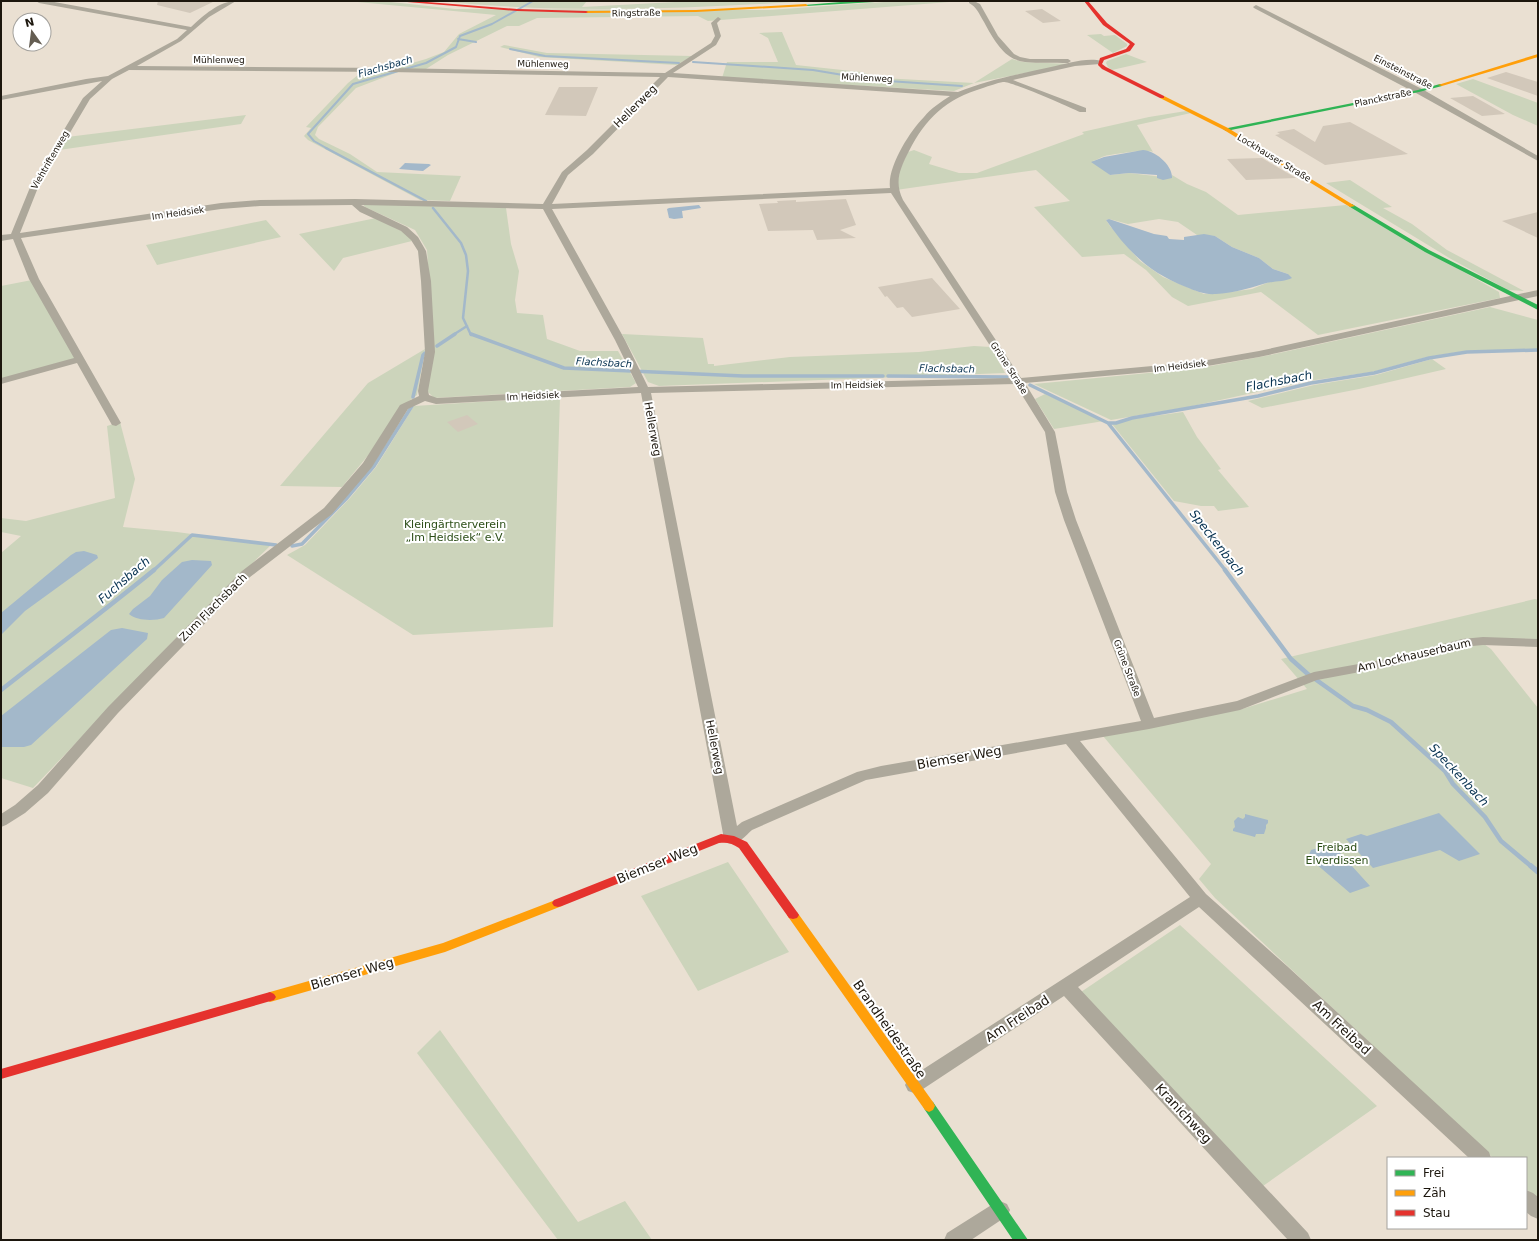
<svg xmlns="http://www.w3.org/2000/svg" width="1539" height="1241" viewBox="0 0 1539 1241" font-family="'DejaVu Sans',sans-serif">
<style>
.green{fill:#ccd4bb;fill-rule:evenodd}
.water{fill:#a3b8ca}
.lines{fill:none;stroke-linecap:round;stroke-linejoin:round}
.stream-far4{stroke:#a3b8ca;stroke-width:2}
.stream-far3{stroke:#a3b8ca;stroke-width:2.5}
.stream-far2{stroke:#a3b8ca;stroke-width:3.5}
.stream-far1{stroke:#a3b8ca;stroke-width:4.5}
.stream{stroke:#a3b8ca;stroke-width:5.5}
.building{fill:#d2c8ba}
.street{fill:#ada89b;fill-rule:evenodd}
.fast{fill:#30b455;fill-rule:evenodd}
.slow{fill:#ff9f0a;fill-rule:evenodd}
.jam{fill:#e5322d;fill-rule:evenodd}
.labels{text-anchor:middle;stroke-width:4;stroke-linejoin:round;paint-order:stroke}
.far-street-label{font-size:9px;fill:#1c160d;stroke:#fff}
.far-water-label{font-size:10px;font-style:italic;fill:#05304f;stroke:#fff}
.street-label{font-size:11px;fill:#1c160d;stroke:#fff}
.park-label{font-size:11px;fill:#2b4d17;stroke:#fff}
.water-label{font-size:12px;font-style:italic;fill:#05304f;stroke:#fff}
.near-street-label{font-size:13px;fill:#1c160d;stroke:#fff}
</style>
<rect width="100%" height="100%" fill="#eae0d2"/>
<path class="green" d="M347 1H382L455 9 769 10 898 1H962L708 21 698 16 537 18 519 26H507L448 55 426 69 398 72 356 88 318 127 315 135 319 139 350 154 377 172 461 176 450 201 420 200 308 140 304 136 311 128 306 127 348 83 363 71H385L426 59 444 52 459 34 496 15Z
M440 1H587L582 7 694 1H809C686 9 562 14 440 1Z
M782 32 796 65 861 72 882 78 974 83 1012 59 1023 62 1072 64 974 83 954 91 722 78 727 62H778L768 38 759 33Z
M1101 34 1104 36 1115 35 1127 44V46L1113 53 1087 35Z
M504 45 547 53 692 56 677 65 539 57 500 47Z
M1126 54 1147 62 1112 70 1108 67 1106 63 1107 61Z
M1473 79 1538 103V126L1513 115 1456 84Z
M1186 111 1191 113 1137 125 1153 152C1147 149 1114 154 1105 156 1101 157 1097 160 1093 161L1110 175 1129 173 1172 178V175L1187 184 1206 192 1238 215 1346 205 1499 292 1500 298 1318 335 1261 292 1188 306 1172 297 1146 270 1124 254 1082 257 1034 207 1070 201 1036 170 896 190 899 171 908 152 914 150 932 157 929 164 959 173H977L1084 134 1082 132 1149 117ZM1109 219 1128 224 1159 219 1178 222 1197 235 1215 236 1232 247 1259 258 1273 269 1288 274 1252 289 1230 292 1204 294 1163 277 1140 261 1110 226 1106 220Z
M246 115 241 124 59 150 67 137Z
M1350 180 1392 207 1383 208 1412 224 1447 250 1524 291 1508 290 1451 259 1326 183Z
M362 203 506 208 511 244 519 271 515 300 517 313 543 315 547 339 580 351H618L636 383 630 387 434 398 426 390 434 352 427 250 415 230 365 207Z
M376 218 407 234 412 241 343 258 334 271 299 234Z
M266 220 281 237 157 265 146 245Z
M32 280 76 358 1 380V286Z
M1490 307 1538 320V349L1465 351 1427 357 1372 372 1308 381 1188 407 1111 420 1034 384 1200 368 1265 356Z
M622 334 703 338 708 364H714V366L790 357 919 352 974 346 991 347 1005 373 659 386 648 382Z
M425 349 417 395 401 407 370 453 342 487 280 486 368 383Z
M1432 359 1446 369 1359 389 1262 408 1248 401 1314 385 1376 375Z
M1045 394 1104 421 1054 429 1035 399Z
M560 397 553 627 413 635 287 555 305 545 350 498 376 467 414 406Z
M1183 412 1197 437 1221 469 1218 470 1249 507 1218 511 1214 506H1201L1174 501 1112 424 1132 419Z
M120 422 135 479 123 527 177 532 271 545 181 633 33 788 1 778V553L21 536 1 532V518L26 521 115 498 107 426Z
M1535 599 1538 600V639L1475 638 1491 649 1538 708V1200L1526 1189V1158H1493L1215 898 1199 879 1211 864 1103 736 1242 709 1307 689 1281 659Z
M728 862 789 952 698 991 641 896Z
M1180 925 1377 1106 1263 1186 1081 992Z
M440 1030 578 1222 625 1201 652 1240H558L417 1053Z"/>
<path class="water" d="M1143 150C1154 150 1173 165 1172 178L1163 180 1157 178V175L1129 173 1110 175 1091 162 1104 157Z
M405 163 429 164 431 165 423 171 399 169Z
M699 205 701 208 682 211 683 218 674 219 669 218 667 209 669 208Z
M1109 219 1154 234 1167 236 1169 239 1184 240V237L1204 234 1215 236 1232 247 1259 258 1273 269 1288 274 1292 278C1284 282 1272 281 1263 284 1248 289 1232 293 1216 294 1205 295 1196 291 1186 287 1150 273 1128 252 1106 220Z
M84 551 97 555 98 558 25 611 1 635V613L71 555 76 552Z
M192 560 211 561 212 565 164 618C154 621 137 621 129 614L133 609 150 596 162 580 182 562Z
M122 628 148 633 147 639 31 745 24 747H1V716L111 630Z
M1439 813 1480 854 1459 861 1440 850 1373 868 1346 839 1361 834 1367 836Z
M1245 814 1268 820V823L1266 825V828L1264 834H1256L1255 837 1233 831V829L1235 827 1234 821 1238 817 1243 819 1245 817Z
M1332 844 1370 886 1350 893 1308 857 1311 850Z"/>
<g class="lines">
<path class="stream-far4" d="M458 39 476 42
M510 49 545 56 679 63
M693 62 813 70 873 80 962 86
M328 149 314 141 308 134 353 84 426 63 456 47 460 36 492 24 533 1"/>
<path class="stream-far3" d="M326 148 426 201
M433 208 461 243 466 255 468 271 463 318 471 335
M453 335 467 326"/>
<path class="stream-far2" d="M471 334 564 368 743 376H883
M437 346 455 334
M888 376 1007 377
M1030 385 1108 423H1116L1132 418 1258 396 1311 383 1374 373 1429 358 1467 352 1538 350
M413 397 423 355 425 353
M1108 423 1226 571
M292 546 302 544 346 499 374 466 412 406
M153 571 192 535 276 545"/>
<path class="stream-far1" d="M1225 570 1291 659 1310 676
M1315 679 1353 706 1367 710 1391 722 1445 771 1453 784 1485 817 1501 841 1532 867
M1 690C52 650 104 611 154 570"/>
<path class="stream" d="M1531 866 1538 872"/>
</g>
<path class="building" d="M158 1H215L190 13 157 5Z
M1042 9 1061 21 1043 23 1025 11Z
M1506 72 1538 82V96L1487 78Z
M559 87H598L586 116 545 115Z
M1473 96 1505 114 1482 116 1450 98Z
M1350 122 1408 154 1325 165 1275 135 1280 134 1277 132 1294 129 1315 142 1323 126Z
M1262 158 1296 178 1246 180 1227 159Z
M846 199 856 225 840 230 856 238 817 240 813 230 768 231 759 204 778 203 777 201 796 200V202Z
M1538 212V238L1502 221Z
M932 278 960 309 912 317 903 307 897 308 887 296 885 297 878 287Z
M467 415 478 424 458 432 447 422Z"/>
<g class="lines">
<path class="street" d="M36 1H49L191 27C203 16 219 1 236 1L209 17 181 41 137 66 390 68 665 73 711 43 715 36 711 23 718 17 721 19 717 23 721 36 716 45 673 73 958 92C987 80 1019 74 1051 67 1066 64 1086 57 1102 61L1103 62 1100 64 1075 66 1013 80 1086 108V112H1080C1069 107 1011 81 1003 82 997 83 989 86 983 88 946 99 926 118 909 151 900 169 894 181 903 200L1021 378 1196 362 1259 351 1538 290V296L1259 357 1196 368 1025 383 1055 432 1067 492 1076 520 1154 718 1237 701 1314 672 1392 658 1462 639 1483 637 1538 639V647L1483 645 1462 647 1392 666 1317 680 1240 710 1149 729 1080 741 1206 894 1287 966 1489 1152 1491 1158H1469L1199 907 1078 987 1308 1233 1311 1240H1288L1064 996 920 1091 914 1093 908 1091 905 1085 908 1079 1190 897 1066 744 866 780 752 830C744 837 738 846 727 843L724 839 641 393 436 404 425 401 408 409 372 467 332 514 250 577 118 713 48 793 25 813 6 825 1 827V814L15 805 38 785 108 707 242 571 324 508 363 463 400 405 419 396 418 391 425 352 421 281 418 251 411 240 401 231 360 212 352 205 260 206 221 209 21 238 39 279 121 423 116 426 112 425 77 363 1 384V378L74 358 29 279 13 239 1 241V235L11 234 31 185 83 98 102 81 1 100V96L86 79 108 76 177 39 187 30 39 3ZM129 70 390 72 660 77 587 150 562 172 543 204 355 199 260 200 221 203 20 233 39 185 90 99 112 79ZM668 77 950 96C941 102 931 108 924 117 910 131 887 167 890 188L552 204 568 175 593 154ZM891 193 1011 378 648 387 625 340 552 209ZM361 205 543 209 615 340 638 387 437 398 429 395 428 391 435 352 431 281 426 251 418 237 407 227ZM1015 384 1045 432 1055 492 1064 520 1141 721 881 766 857 772 742 822 737 826 651 393Z
M969 1H974L980 4 998 36 1014 54 1020 57 1030 59H1068L1071 61 1068 63C1019 61 1010 71 984 22 979 14 977 7 969 3Z
M1256 5 1422 89 1538 156V161L1416 93 1254 8 1253 7Z
M1526 1190 1533 1193 1538 1197V1219L1531 1216 1526 1212Z
M1000 1201 1007 1204 1010 1210 1007 1216 971 1240H944L947 1233 993 1204Z"/>
<path class="fast" d="M853 1H877L875 2 806 6 804 5Z
M1440 84H1442V86L1419 92 1226 131 1223 129 1418 90Z
M1352 204 1429 250 1538 305V310L1425 252 1350 207 1349 206Z
M929 1100 933 1102 1028 1240H1013L925 1110 923 1106 925 1102Z"/>
<path class="slow" d="M806 4 808 6 696 12 586 13 584 12 586 11 696 10Z
M1538 54V57L1442 86 1438 85Z
M1160 96H1164L1228 128 1355 206 1350 207 1224 130 1160 98Z
M558 899 562 900 564 903 562 906 445 952 270 1002 266 1000 264 997 266 994 270 992 443 943Z
M793 911 797 912 933 1102 935 1106 933 1110 929 1112 925 1110 789 918 787 915 789 912Z"/>
<path class="jam" d="M395 1H414L517 9 586 11 588 12 586 13 517 11Z
M1084 1H1088L1107 23 1135 44 1130 51 1104 60 1102 64 1106 67 1164 96V98H1160L1102 69 1098 65 1100 58 1126 49 1130 44 1103 25Z
M721 834 734 836 747 842 797 912 799 915 797 918 793 919 789 918 739 848C732 843 727 842 719 843L562 906 558 907 554 906 552 903 554 900Z
M270 992 274 994 276 997 274 1000 1 1079V1069Z"/>
</g>
<g class="labels">
<g class="far-street-label">
<text transform="translate(636 13) rotate(-1)" y="3">Ringstraße</text>
<text x="219" y="63">Mühlenweg</text>
<text transform="translate(543 64) rotate(1)" y="3">Mühlenweg</text>
<text transform="translate(1403 72) rotate(27)" y="3">Einsteinstraße</text>
<text transform="translate(867 78) rotate(3)" y="3">Mühlenweg</text>
<text transform="translate(1383 98) rotate(-12)" y="3">Planckstraße</text>
<text transform="translate(1274 158) rotate(31)" y="3">Lockhauser Straße</text>
<text transform="translate(50 160) rotate(-60)" y="3">Viehtriftenweg</text>
<text transform="translate(178 213) rotate(-8)" y="3">Im Heidsiek</text>
<text transform="translate(1180 366) rotate(-7)" y="3">Im Heidsiek</text>
<text transform="translate(1009 368) rotate(57)" y="3">Grüne Straße</text>
<text transform="translate(857 385) rotate(-1)" y="3">Im Heidsiek</text>
<text transform="translate(533 396) rotate(-3)" y="3">Im Heidsiek</text>
<text transform="translate(1127 668) rotate(69)" y="3">Grüne Straße</text>
</g>
<g class="far-water-label">
<text transform="translate(385 66) rotate(-16)" y="4">Flachsbach</text>
<text transform="translate(604 362) rotate(3)" y="4">Flachsbach</text>
<text transform="translate(947 368) rotate(1)" y="4">Flachsbach</text>
</g>
<g class="street-label">
<text transform="translate(635 106) rotate(-45)" y="4">Hellerweg</text>
<text transform="translate(653 429) rotate(80)" y="4">Hellerweg</text>
<text transform="translate(213 607) rotate(-45)" y="4">Zum Flachsbach</text>
<text transform="translate(1414 655) rotate(-13)" y="4">Am Lockhauserbaum</text>
<text transform="translate(715 747) rotate(79)" y="4">Hellerweg</text>
</g>
<g class="park-label">
<text x="455" y="528">Kleingärtnerverein<tspan x="455" dy="13">„Im Heidsiek“ e.V.</tspan></text>
<text x="1337" y="851">Freibad<tspan x="1337" dy="13">Elverdissen</tspan></text>
</g>
<g class="water-label">
<text transform="translate(1279 381) rotate(-11)" y="4">Flachsbach</text>
<text transform="translate(1217 543) rotate(52)" y="4">Speckenbach</text>
<text transform="translate(124 580) rotate(-41)" y="4">Fuchsbach</text>
<text transform="translate(1459 775) rotate(47)" y="4">Speckenbach</text>
</g>
<g class="near-street-label">
<text transform="translate(959 757) rotate(-10)" y="5">Biemser Weg</text>
<text transform="translate(657 863) rotate(-22)" y="5">Biemser Weg</text>
<text transform="translate(352 973) rotate(-16)" y="5">Biemser Weg</text>
<text transform="translate(1017 1018) rotate(-33)" y="5">Am Freibad</text>
<text transform="translate(1342 1027) rotate(43)" y="5">Am Freibad</text>
<text transform="translate(890 1029) rotate(55)" y="5">Brandheidestraße</text>
<text transform="translate(1184 1113) rotate(47)" y="5">Kranichweg</text>
</g>
</g>
<rect width="1539" height="1241" fill="none" stroke="#1c160d" stroke-width="4"/>
<rect x="1387" y="1157" width="140" height="72" fill="#ffffff" stroke="#a4a29e"/>
<rect x="1395" y="1170" width="20" height="6" fill="#30b455" stroke="#a4a29e"/>
<text x="1423" y="1177" font-size="12" fill="#1c160d">Frei</text>
<rect x="1395" y="1190" width="20" height="6" fill="#ff9f0a" stroke="#a4a29e"/>
<text x="1423" y="1197" font-size="12" fill="#1c160d">Zäh</text>
<rect x="1395" y="1210" width="20" height="6" fill="#e5322d" stroke="#a4a29e"/>
<text x="1423" y="1217" font-size="12" fill="#1c160d">Stau</text>
<g transform="translate(32 32) rotate(346)"><circle r="19" fill="#ffffff" stroke="#a4a29e"/>
<path d="M0-3L7 15L0 10L-7 15Z" fill="#645d52"/>
<text y="-6" font-size="11" font-weight="bold" text-anchor="middle" fill="#1c160d">N</text>
</g>
</svg>
